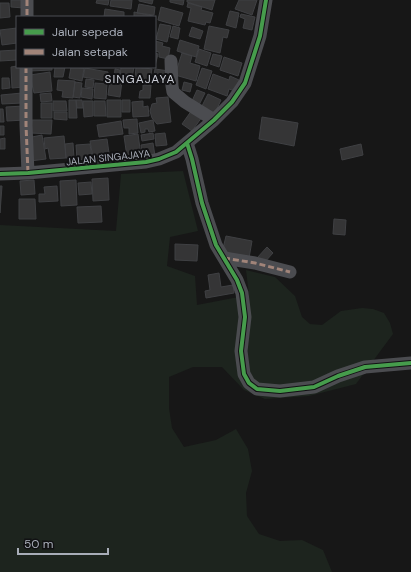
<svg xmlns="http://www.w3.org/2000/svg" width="411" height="572" viewBox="0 0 411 572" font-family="'DM Sans',sans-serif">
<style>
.green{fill:#1d241e}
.building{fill:#353536;stroke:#3f4043}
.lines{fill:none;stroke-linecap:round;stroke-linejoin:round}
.minor{stroke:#4b4c50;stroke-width:13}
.quiet{stroke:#a18479;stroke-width:3;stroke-dasharray:6 3;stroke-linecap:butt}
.cycleway-casing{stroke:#111113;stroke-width:6}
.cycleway{stroke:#469c4c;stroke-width:4}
.labels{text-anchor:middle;stroke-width:4;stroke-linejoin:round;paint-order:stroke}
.street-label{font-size:10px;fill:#a8adb8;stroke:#111113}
.quarter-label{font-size:12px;letter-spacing:1px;fill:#c9ccd4;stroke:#111113}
</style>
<rect width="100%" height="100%" fill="#171717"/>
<path class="green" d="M183 171 198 231 170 237 167 266 195 276 197 305 249 295 246 270 275 277 295 296 302 317 310 324 322 325 341 311 362 308 373 309 384 313 390 323 393 334 356 384 309 396 265 399 244 390 222 367H193L169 377V408L172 428 184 447 216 440 236 429 248 449 252 471 246 493 247 516 259 534 280 541 302 540 323 550 332 572H0V225L116 231 121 174Z"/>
<path class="building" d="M11 0H24V8L11 7Z
M97 0H109L108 5 96 3Z
M111 0H132L131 9 110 6Z
M139 0H153L152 4 139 1Z
M170 0H184L183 5 170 2Z
M187 0H215L212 10 187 2Z
M239 0H257L252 15 235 9Z
M0 3H9L10 17 0 18Z
M188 3 202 7 201 10 213 13 210 23 206 22 205 25 188 21 191 8 187 7Z
M139 4 155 7 154 15 137 13Z
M161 7 183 13 179 26 158 20Z
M105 9 124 12V17H104Z
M230 11 239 13 236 28 226 25Z
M134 12 153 16V17H134Z
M241 14 255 17 252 30 243 28 245 19 240 17Z
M160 24 171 26 167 42 156 39Z
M173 26 180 28 178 39 170 37Z
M209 26 229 30 227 38 223 37 220 53 204 49Z
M192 27 203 31 200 39 189 36Z
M17 28V43L2 45 0 30Z
M180 40 199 46 196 57 177 51Z
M155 41 163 43 162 46 170 48 168 59 159 57V52L155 51Z
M199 49 211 53 207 66 195 62Z
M17 50V60L0 61V51Z
M155 53 158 54 155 66Z
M182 53 192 56 190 63 200 66 196 81 175 75Z
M213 54 222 56 219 67 210 64Z
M224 57 242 63 238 76 220 70Z
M17 66 23 67 24 87 12 88 11 67Z
M30 67H52V70L30 71Z
M55 67H65L63 77H54Z
M71 67 84 68 82 81 69 78Z
M121 67H134L132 78 120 77Z
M136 67 152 69 150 80 135 78Z
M85 68 108 72 107 81 83 77Z
M202 68 212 71 206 89 196 85Z
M115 69 120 70 119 79 114 78Z
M155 69 169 71 167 83 153 81Z
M50 72 52 91 34 93 30 75Z
M213 74 229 80 230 76 239 80 235 91 229 89 227 96 208 89Z
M2 78H9L10 88 2 89Z
M86 79 94 80 93 88 85 87Z
M58 80 75 81 73 98 62 97 63 91 57 90Z
M110 80 122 81 120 97 108 95Z
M75 82 82 83 80 98 73 97Z
M184 82 192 84 190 92 182 90Z
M95 83 107 84 106 99 94 98Z
M143 85H151L150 98H139L140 91 143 90Z
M82 88 93 89 92 99 81 97Z
M197 90 205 93 199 105 192 101Z
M22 93V103L2 104 1 95Z
M51 93 52 101 41 102 40 94Z
M208 94 221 100 214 115 201 108Z
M168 97 171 122 157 124 152 118 150 111 152 104 157 103 156 98Z
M69 100H76L77 118H69Z
M76 100H82L83 108H77Z
M107 100H121V117H107Z
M122 100H130V112H122Z
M53 101H66L67 111H53Z
M83 101H93V116L84 117Z
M94 101H105L106 116H94Z
M143 101V107L148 106 149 116 133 117 132 102Z
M41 103H52V118H41Z
M24 106 25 120 7 121 6 107Z
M0 109H3L4 122H0Z
M192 110 202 117 192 131 182 124Z
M54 112H67V120L54 119Z
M262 117 298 123 294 146 259 139Z
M137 119 138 133 129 134V128H124L123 120Z
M32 120H52L51 134 31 133Z
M153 120 155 131 149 132 148 129H145V132L141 133 139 123Z
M121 121 123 134 99 137 97 125Z
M0 126H4V135H0Z
M153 133 154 139 142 141 141 135Z
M165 133 167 145 156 146 155 134Z
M138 134 141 156 127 157 124 136Z
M42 135 46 159 30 161 27 138Z
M64 136 66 158 50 159 48 148 45 149 44 138Z
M5 138V149H0V139Z
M107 139 110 160 94 163 90 141Z
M73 143 74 158H66L65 144Z
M153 143 155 156 143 158 141 145Z
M90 144 92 158 77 160 76 145Z
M361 144 363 155 342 160 340 149Z
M108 178 109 200 93 201 92 179Z
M34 180 35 194 21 195 20 181Z
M76 180 77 205 61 206 60 181Z
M91 182 92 194 79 195 78 183Z
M0 186H2L0 213Z
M57 186 58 201 39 202V194H45L44 187Z
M19 199H35L36 219H19Z
M101 206 102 222 78 223 77 207Z
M334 219 346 220 345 235 333 234Z
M226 236 252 241 249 258 222 253Z
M175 244 198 245 197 261 175 260Z
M267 247 273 253 263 264 257 258Z
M219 273 221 287 233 285 234 293 206 298 205 291 210 290 208 275Z"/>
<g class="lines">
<path class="minor" d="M27 0V17
M171 61 172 86 173 92 185 102 214 120
M26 67V125L28 173
M187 143 192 159 202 203 216 245 237 280 242 293 245 317 241 351 244 374 249 383 257 389 280 391 314 387 338 376 365 367 411 363
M0 174 28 173 146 162 159 159 176 152 214 120 232 102 245 83 260 36 266 0
M224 258 255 263 290 272"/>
<path class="quiet" d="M27 0V17
M26 67V125L28 173
M224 258 255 263 290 272"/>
<g class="cycleway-casing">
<path id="cycleway" d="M187 143 192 159 202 203 216 245 237 280 242 293 245 317 241 351 244 374 249 383 257 389 280 391 314 387 338 376 365 367 411 363
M0 174 28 173 146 162 159 159 176 152 214 120 232 102 245 83 260 36 266 0"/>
</g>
<use href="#cycleway" class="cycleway"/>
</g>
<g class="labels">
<g class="street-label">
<text transform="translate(108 157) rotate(-6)" y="4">JALAN SINGAJAYA</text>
</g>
<g class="quarter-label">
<text x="140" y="83">SINGAJAYA</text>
</g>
</g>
<rect x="16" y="16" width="140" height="52" fill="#111113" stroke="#4d4f55"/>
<rect x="24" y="29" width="20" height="6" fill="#469c4c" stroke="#4d4f55"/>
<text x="52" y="36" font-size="12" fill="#a8adb8">Jalur sepeda</text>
<rect x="24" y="49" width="20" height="6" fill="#a18479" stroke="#4d4f55"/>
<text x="52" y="56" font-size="12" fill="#a8adb8">Jalan setapak</text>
<path d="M18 548v6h90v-6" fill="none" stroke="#a8adb8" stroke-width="2"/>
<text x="24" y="548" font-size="12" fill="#a8adb8" stroke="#111113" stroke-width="3" paint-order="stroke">50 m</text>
</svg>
